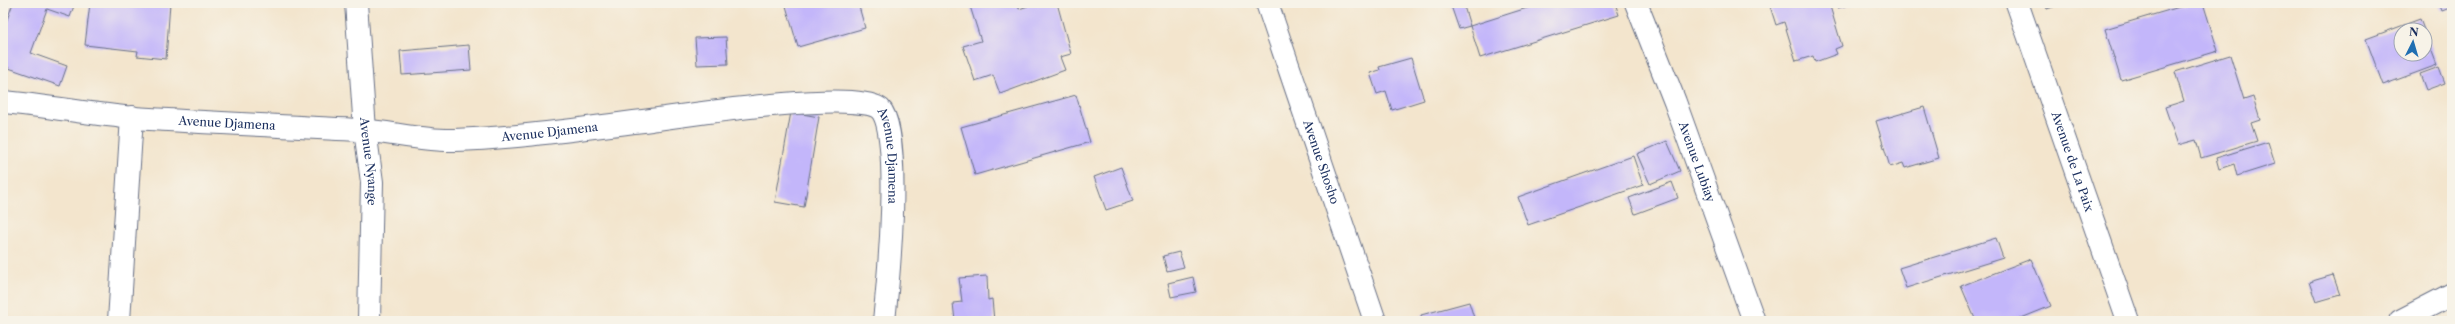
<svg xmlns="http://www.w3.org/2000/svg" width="2455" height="324" viewBox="0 0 2455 324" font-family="'Libre Caslon Text',serif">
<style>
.building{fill:#c3b6fa}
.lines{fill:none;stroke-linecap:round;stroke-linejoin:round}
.street-casing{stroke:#676f85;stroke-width:24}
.street{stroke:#fff;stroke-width:22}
.labels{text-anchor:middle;stroke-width:4;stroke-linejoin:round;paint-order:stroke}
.street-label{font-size:12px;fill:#1b2f5e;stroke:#f7f3e8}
</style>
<rect width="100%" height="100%" fill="#f7f3e8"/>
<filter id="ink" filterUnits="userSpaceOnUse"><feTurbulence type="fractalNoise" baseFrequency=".025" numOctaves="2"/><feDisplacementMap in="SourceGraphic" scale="8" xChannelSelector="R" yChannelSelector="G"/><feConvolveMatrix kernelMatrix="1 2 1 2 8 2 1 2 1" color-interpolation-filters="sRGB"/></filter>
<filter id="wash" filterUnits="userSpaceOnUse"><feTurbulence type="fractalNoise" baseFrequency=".012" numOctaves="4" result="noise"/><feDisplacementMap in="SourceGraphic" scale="16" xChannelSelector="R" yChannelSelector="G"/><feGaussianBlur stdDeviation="0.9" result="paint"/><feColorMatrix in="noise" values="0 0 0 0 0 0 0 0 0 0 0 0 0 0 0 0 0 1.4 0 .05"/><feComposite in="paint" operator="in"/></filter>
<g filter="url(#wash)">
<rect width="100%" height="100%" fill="#f3e5cd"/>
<g id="blocks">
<path class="building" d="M13 3H75L70 17 47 9 31 53 67 66 60 86 3 66V31Z
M90 3H170L166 59 137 56 138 51 85 45Z
M796 3H858L865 28 798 47 786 6Z
M969 3H1018L1019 9 1028 6 1027 3H1057L1071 54 1060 57 1065 70 1000 94 993 75 975 81 963 46 981 41Z
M1450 3H1463L1470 26 1459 29Z
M1543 3H1615L1619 15 1480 58 1470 26Z
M1769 3H1829L1842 46 1835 49 1837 54 1815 62 1813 56 1796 61 1784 22 1776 25Z
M1837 3H1854L1838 8Z
M2045 3H2065L2047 9Z
M2193 3H2203L2218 51 2121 80 2105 29Z
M2439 3H2452V7L2442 11Z
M2420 19 2424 30H2401V54H2425V33L2437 65 2383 85 2366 39Z
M726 37 728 64 697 65 695 38Z
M469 45 471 70 402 75 400 51Z
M2230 55 2244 100 2253 97 2260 120 2251 123 2257 141 2201 158 2196 140 2178 145 2165 107 2184 101 2175 72Z
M1411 58 1424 100 1392 110 1386 91 1377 94 1370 73 1380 70 1379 67Z
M2439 67 2445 83 2426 90 2420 74Z
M1076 95 1090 142 975 175 961 127Z
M1924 107 1939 158 1905 168 1903 163 1890 167 1876 121Z
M791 112 819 117 804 207 775 202Z
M1667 141 1680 171 1650 184 1637 154Z
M2268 142 2275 164 2237 176 2234 164 2219 169 2216 158Z
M1633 156 1643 185 1528 225 1518 197Z
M1121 167 1133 201 1106 210 1094 177Z
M1672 182 1678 198 1635 214 1629 198Z
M1996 238 2003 258 1906 288 1899 268Z
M1179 252 1184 267 1167 271 1163 256Z
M2031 259 2051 306 2014 321H1976L1961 286Z
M2333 275 2340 295 2316 302 2309 282Z
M987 276 988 300 992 299 994 321H955L953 303 962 302 959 278Z
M1193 277 1196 292 1171 297 1168 283Z
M1469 302 1475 321H1422L1421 315Z"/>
</g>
</g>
<g filter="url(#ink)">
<use href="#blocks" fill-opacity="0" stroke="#676f85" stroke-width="1"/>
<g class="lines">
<g class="street-casing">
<g id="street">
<path id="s1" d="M356 3 365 130 372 182 369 321"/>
<path id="s2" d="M1267 3 1375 321"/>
<path id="s3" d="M1636 3 1675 102 1754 321"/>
<path id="s4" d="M2017 3 2128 321"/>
<path id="s5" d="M3 102C47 106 91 114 134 118 210 123 285 126 360 130 391 132 423 141 454 140 520 138 585 128 651 120 687 115 858 89 880 109 903 132 888 284 884 321"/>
<path d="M119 321 132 117"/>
<path d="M2400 321 2452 294"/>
</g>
</g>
<use href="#street" class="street"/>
</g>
</g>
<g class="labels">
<g class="street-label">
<text dy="4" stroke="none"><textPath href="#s5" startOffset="225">Avenue Djamena</textPath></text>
<text dy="4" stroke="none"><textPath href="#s5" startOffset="549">Avenue Djamena</textPath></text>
<text dy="4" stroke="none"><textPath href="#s5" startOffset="931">Avenue Djamena</textPath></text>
<text dy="4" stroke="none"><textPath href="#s3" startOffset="170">Avenue Lubiay</textPath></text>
<text dy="4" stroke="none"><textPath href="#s1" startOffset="159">Avenue Nyange</textPath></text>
<text dy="4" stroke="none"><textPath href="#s2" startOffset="168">Avenue Shosho</textPath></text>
<text dy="4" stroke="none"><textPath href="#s4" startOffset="168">Avenue de La Paix</textPath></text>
</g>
</g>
<rect width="2455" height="324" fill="none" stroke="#f7f3e8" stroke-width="16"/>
<g transform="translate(2413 42) rotate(5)"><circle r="19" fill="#f7f3e8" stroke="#9fa5b1"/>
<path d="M0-3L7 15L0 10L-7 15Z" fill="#1f6fb2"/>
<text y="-6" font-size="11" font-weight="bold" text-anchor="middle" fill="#1b2f5e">N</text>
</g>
</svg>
